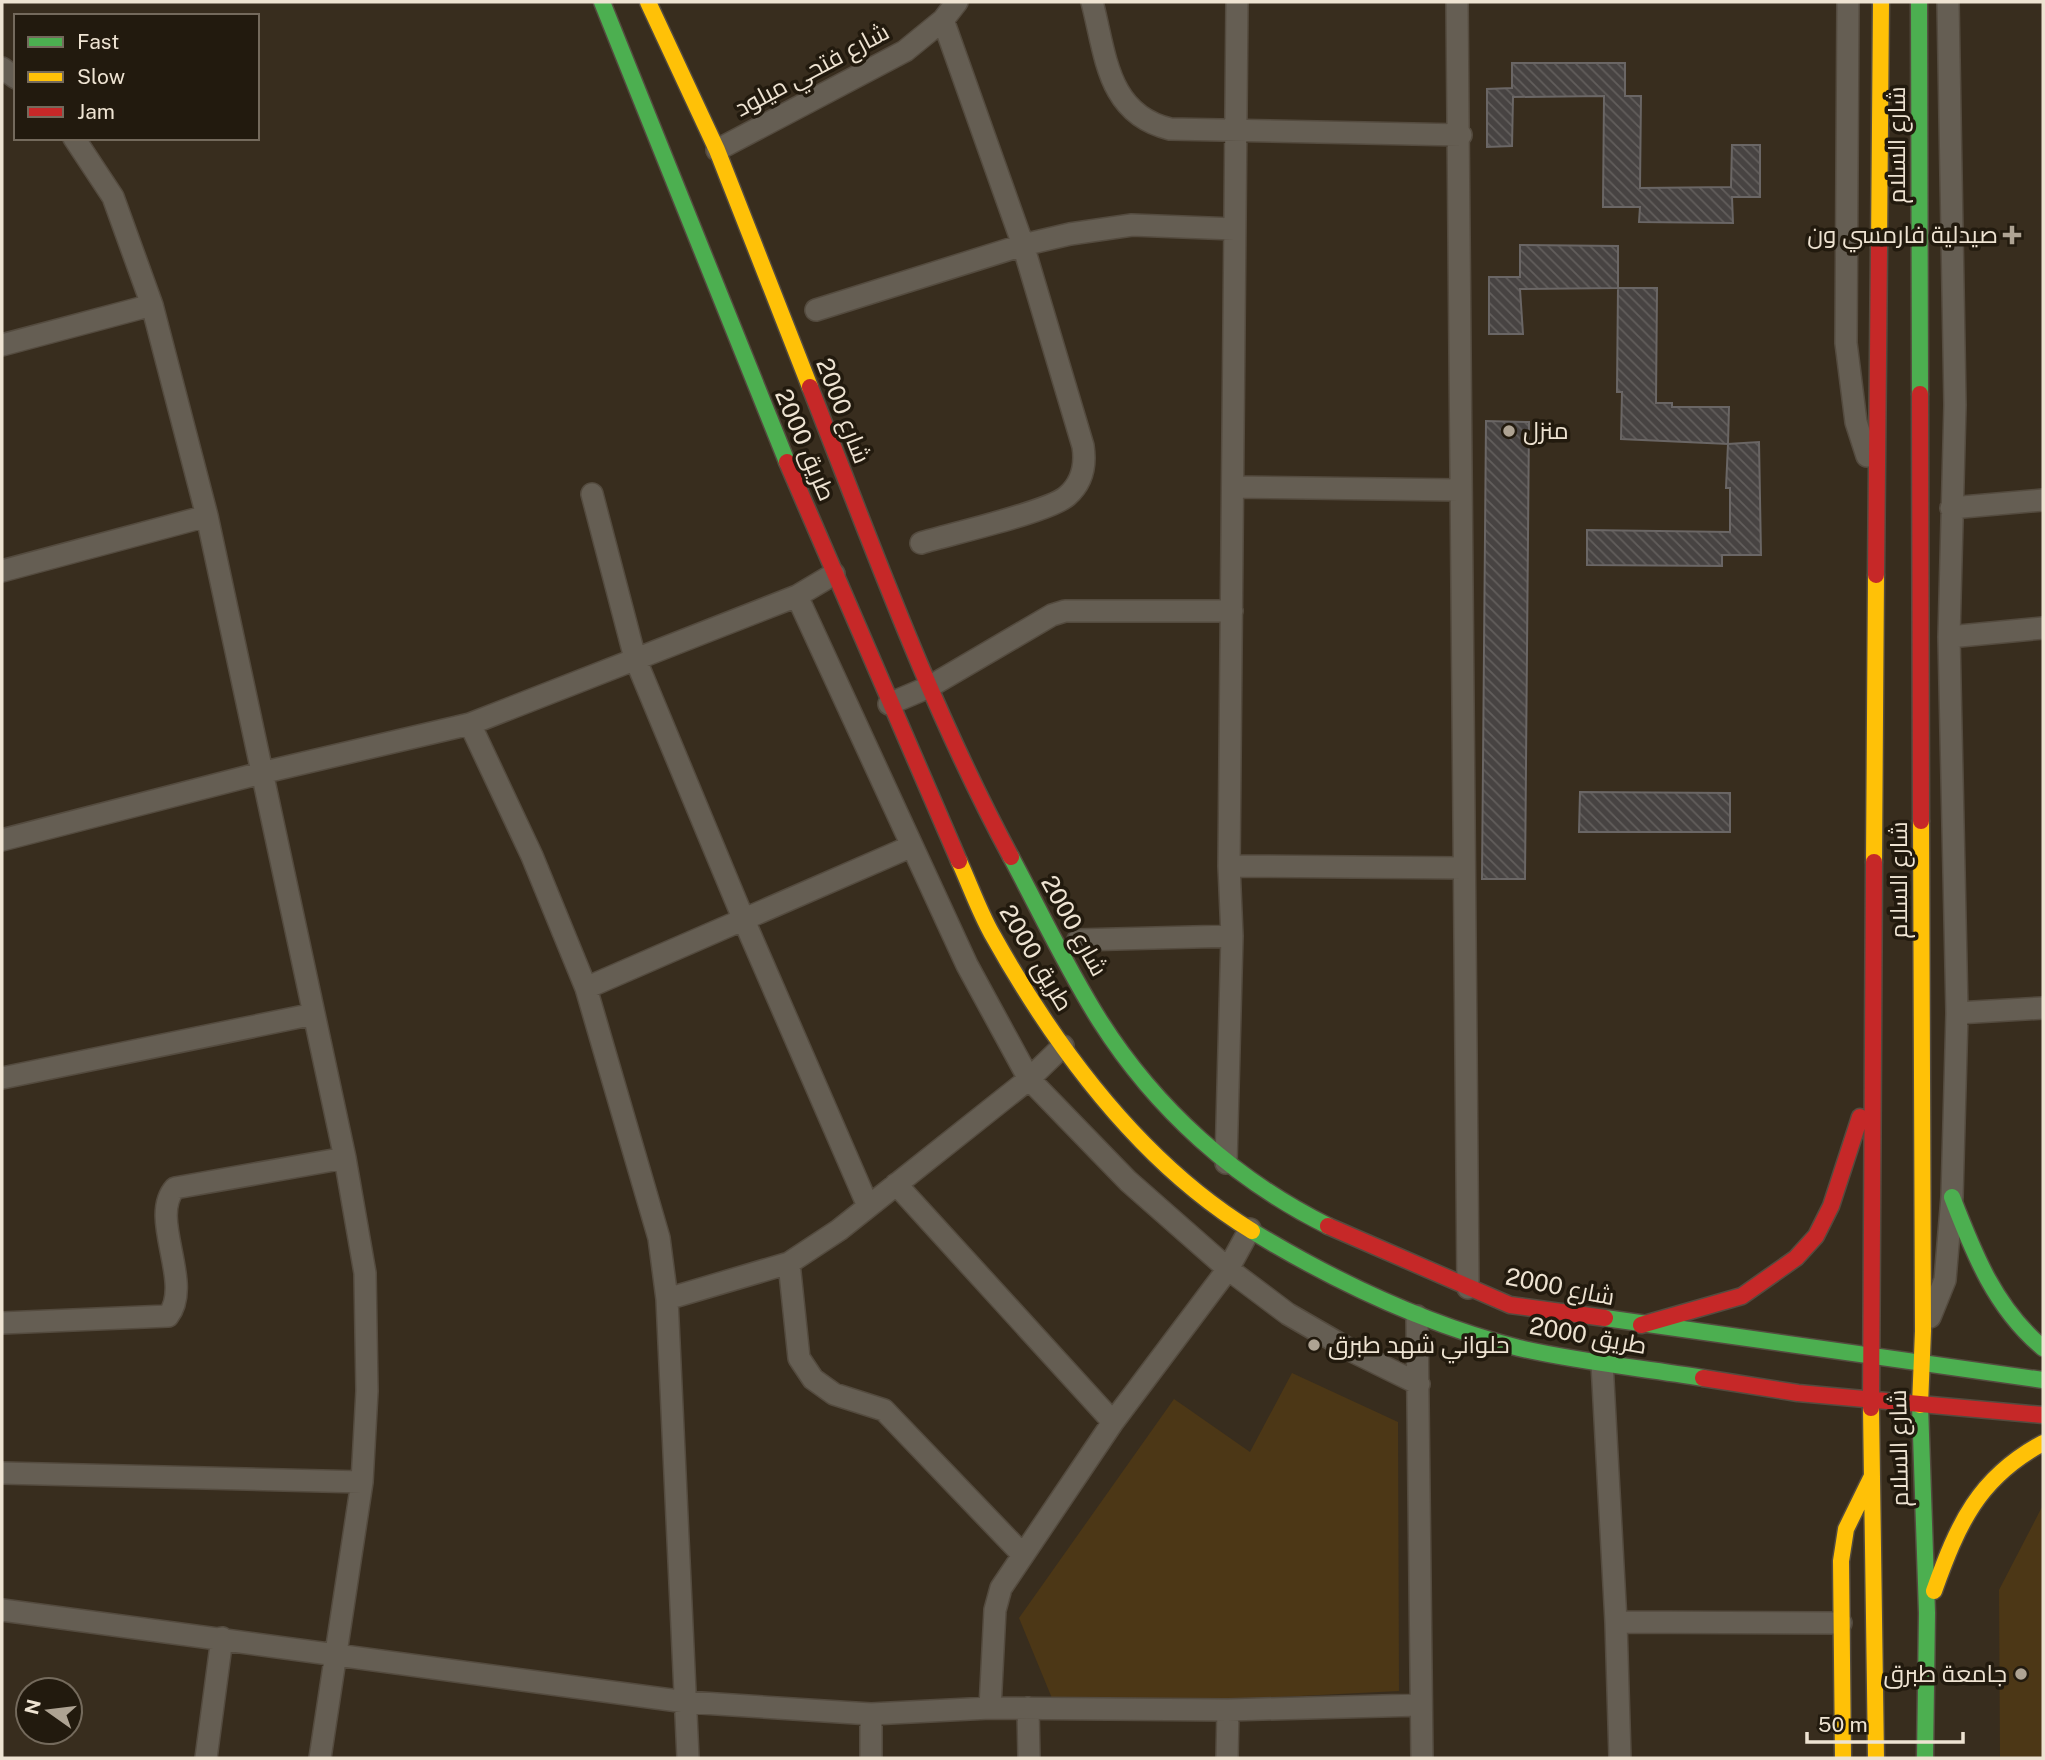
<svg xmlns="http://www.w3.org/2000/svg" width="2045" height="1760" viewBox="0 0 2045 1760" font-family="'Public Sans',Cairo,sans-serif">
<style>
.built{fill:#4c3716}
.building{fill:url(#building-back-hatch);stroke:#6a6665;stroke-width:2}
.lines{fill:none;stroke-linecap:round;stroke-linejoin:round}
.street-casing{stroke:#544b3f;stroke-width:24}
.fast-casing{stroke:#544b3f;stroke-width:19}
.slow-casing{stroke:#544b3f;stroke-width:19}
.jam-casing{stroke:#544b3f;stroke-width:19}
.street{stroke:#655e53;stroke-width:21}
.fast{stroke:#4caf50;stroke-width:16}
.slow{stroke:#ffc107;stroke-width:16}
.jam{stroke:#c62828;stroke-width:16}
.poi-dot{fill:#aea393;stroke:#221a0e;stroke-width:2.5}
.labels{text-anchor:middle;stroke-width:7;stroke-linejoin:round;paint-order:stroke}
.street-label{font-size:24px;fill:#eee3d2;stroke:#221a0e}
.poi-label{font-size:24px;fill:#eee3d2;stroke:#221a0e;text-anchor:end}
</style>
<defs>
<pattern id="building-back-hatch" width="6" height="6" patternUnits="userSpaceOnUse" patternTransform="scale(1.75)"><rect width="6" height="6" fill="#474342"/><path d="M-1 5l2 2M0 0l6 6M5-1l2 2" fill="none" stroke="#625e5c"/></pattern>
</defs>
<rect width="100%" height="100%" fill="#382d1e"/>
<path class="built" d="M1292 1373 1398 1422 1399 1691 1056 1708 1019 1618 1174 1399 1250 1452Z
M2043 1505V1758H2000L1999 1590Z"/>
<path class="building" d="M1512 63H1625V96H1641L1640 188 1731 187 1732 145H1760V197H1732L1733 223 1639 222 1640 207H1603L1604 96 1513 97 1512 146 1487 147V89L1512 88Z
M1520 245 1618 246V288L1520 289 1523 334H1489V277H1520Z
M1618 288H1657L1656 403H1672V407H1729L1728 444 1621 439 1622 392H1617Z
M1486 421 1529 422 1525 879H1482Z
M1759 442 1761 555H1722V566L1587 565V530L1730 532V488H1726L1728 444Z
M1580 792 1730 793V832H1579Z"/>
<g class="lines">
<g class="street-casing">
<path id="street" d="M1092 2C1106 55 1107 114 1170 129L1461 135
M1457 2 1468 1288
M1848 2 1846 343 1856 422 1867 456
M2 68 16 78
M74 138 113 197 152 305 207 516 345 1158 365 1273 367 1391 362 1482 320 1758
M717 150 905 51 943 20 957 2
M816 310 1023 245 1070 234 1132 225 1234 229
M2 345 152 305
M1233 487 1459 490
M592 494 635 658 743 918 868 1206
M1951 508 2043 500
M921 543C950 534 1049 512 1067 496 1082 483 1086 465 1083 446L1023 245 943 20
M2 571 207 516
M797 596 967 965 1029 1079 1128 1181 1228 1269 1288 1314 1352 1351 1419 1384
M1949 637 2043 628
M889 704 929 687 1052 615 1065 611H1232
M470 724 532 856 586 988 659 1238 667 1299
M2 840 261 773 470 724 797 596 834 574
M1229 866 1463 868
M1078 940 1232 936
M586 988 912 846
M1957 1013 2043 1008
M2 1078 314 1014
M1226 1163 1232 936 1229 866 1237 2
M896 1184 1113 1422
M789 1263 799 1358 813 1379 834 1394 884 1410 1023 1555
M1417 1316 1422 1758
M1930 1317 1945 1280 1952 1197 1957 1013 1949 637 1955 405 1948 2
M2 1323 168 1316C194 1283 148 1218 175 1188L345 1158
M1602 1363 1616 1622 1620 1758
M2 1473 362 1482
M2 1610 686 1702 871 1714 990 1708 1228 1710 1420 1705
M1616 1622 1841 1623
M990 1708 995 1610 1001 1588 1113 1422 1228 1269 1250 1229
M1028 1708 1029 1758
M206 1758 222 1638
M688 1758 667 1299 789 1263 839 1230 1029 1079 1063 1046
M871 1758V1714
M1227 1758 1228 1710"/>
</g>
<g class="fast-casing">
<path id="fast" d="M602 2 787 462
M1919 2 1920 394
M1011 857C1040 911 1067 969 1100 1021 1156 1109 1235 1180 1328 1226
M1952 1197C1974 1254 1995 1308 2043 1348
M1252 1231C1336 1282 1424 1324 1519 1348 1579 1362 1643 1368 1703 1378
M1605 1318 2043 1380
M1920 1405 1927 1613 1925 1758"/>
</g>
<g class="slow-casing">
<path id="slow" d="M648 2 717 150 810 387
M1879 247 1881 2
M959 861C970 885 979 911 992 934 1055 1047 1141 1163 1252 1231
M1874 862 1876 575
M1920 1405 1923 1331 1921 821
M1871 1408 1876 1758
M1934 1591C1958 1524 1978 1478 2043 1443
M1843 1758 1841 1561 1846 1529 1871 1478"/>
</g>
<g class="jam-casing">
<path id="jam" d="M810 387C872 545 930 707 1011 857
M1920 394 1921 821
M787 462 959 861
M1876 575 1879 247
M1328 1226 1510 1305 1605 1318
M1641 1325 1742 1296 1796 1258 1816 1236 1831 1206 1860 1117
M1703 1378 1798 1393 2043 1415
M1871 1408 1874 862"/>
</g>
<use href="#street" class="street"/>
<use href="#fast" class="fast"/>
<use href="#slow" class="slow"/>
<use href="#jam" class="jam"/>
</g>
<g class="poi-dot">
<path d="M2008.5 224.5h7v7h7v7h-7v7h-7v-7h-7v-7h7z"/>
<circle cx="1509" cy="431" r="7"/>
<circle cx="1314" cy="1345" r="7"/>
<circle cx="2021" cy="1674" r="7"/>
</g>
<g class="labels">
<g class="street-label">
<text transform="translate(812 70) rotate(-28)" y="8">شارع فتحي ميلود</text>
<text transform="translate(1897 145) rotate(-90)" y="8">شارع السلام</text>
<text transform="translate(843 411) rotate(69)" y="8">شارع 2000</text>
<text transform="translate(805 445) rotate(67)" y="8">طريق 2000</text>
<text transform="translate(1899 880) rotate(-90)" y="8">شارع السلام</text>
<text transform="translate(1074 926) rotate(61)" y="8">شارع 2000</text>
<text transform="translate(1036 958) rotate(59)" y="8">طريق 2000</text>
<text transform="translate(1560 1287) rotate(11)" y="8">شارع 2000</text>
<text transform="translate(1588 1336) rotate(10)" y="8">طريق 2000</text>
<text transform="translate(1899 1448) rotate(-91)" y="8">شارع السلام</text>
</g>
<g class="poi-label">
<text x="1998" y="243">صيدلية فارمسي ون</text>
<text x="1523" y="439" text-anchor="start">منزل</text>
<text x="1328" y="1353" text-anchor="start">حلواني شهد طبرق</text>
<text x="2007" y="1682">جامعة طبرق</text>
</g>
</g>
<rect width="2045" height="1760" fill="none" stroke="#eee3d2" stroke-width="7"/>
<rect x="14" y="14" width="245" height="126" fill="#221a0e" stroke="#746a5c" stroke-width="2"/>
<rect x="28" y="37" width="35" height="10" fill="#4caf50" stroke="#746a5c" stroke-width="2"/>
<text x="77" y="49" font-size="21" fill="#eee3d2">Fast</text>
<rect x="28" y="72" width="35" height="10" fill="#ffc107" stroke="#746a5c" stroke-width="2"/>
<text x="77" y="84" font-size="21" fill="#eee3d2">Slow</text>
<rect x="28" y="107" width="35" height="10" fill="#c62828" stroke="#746a5c" stroke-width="2"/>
<text x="77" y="119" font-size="21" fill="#eee3d2">Jam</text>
<g transform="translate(49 1711) rotate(284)"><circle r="33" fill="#221a0e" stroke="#746a5c" stroke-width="2"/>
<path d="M0-5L12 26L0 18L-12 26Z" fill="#aea393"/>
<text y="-10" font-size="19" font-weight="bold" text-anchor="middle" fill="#eee3d2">N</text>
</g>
<path d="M1807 1732v10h156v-10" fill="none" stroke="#eee3d2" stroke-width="3.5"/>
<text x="1818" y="1732" font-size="21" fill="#eee3d2" stroke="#221a0e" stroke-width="5" paint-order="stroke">50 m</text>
</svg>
